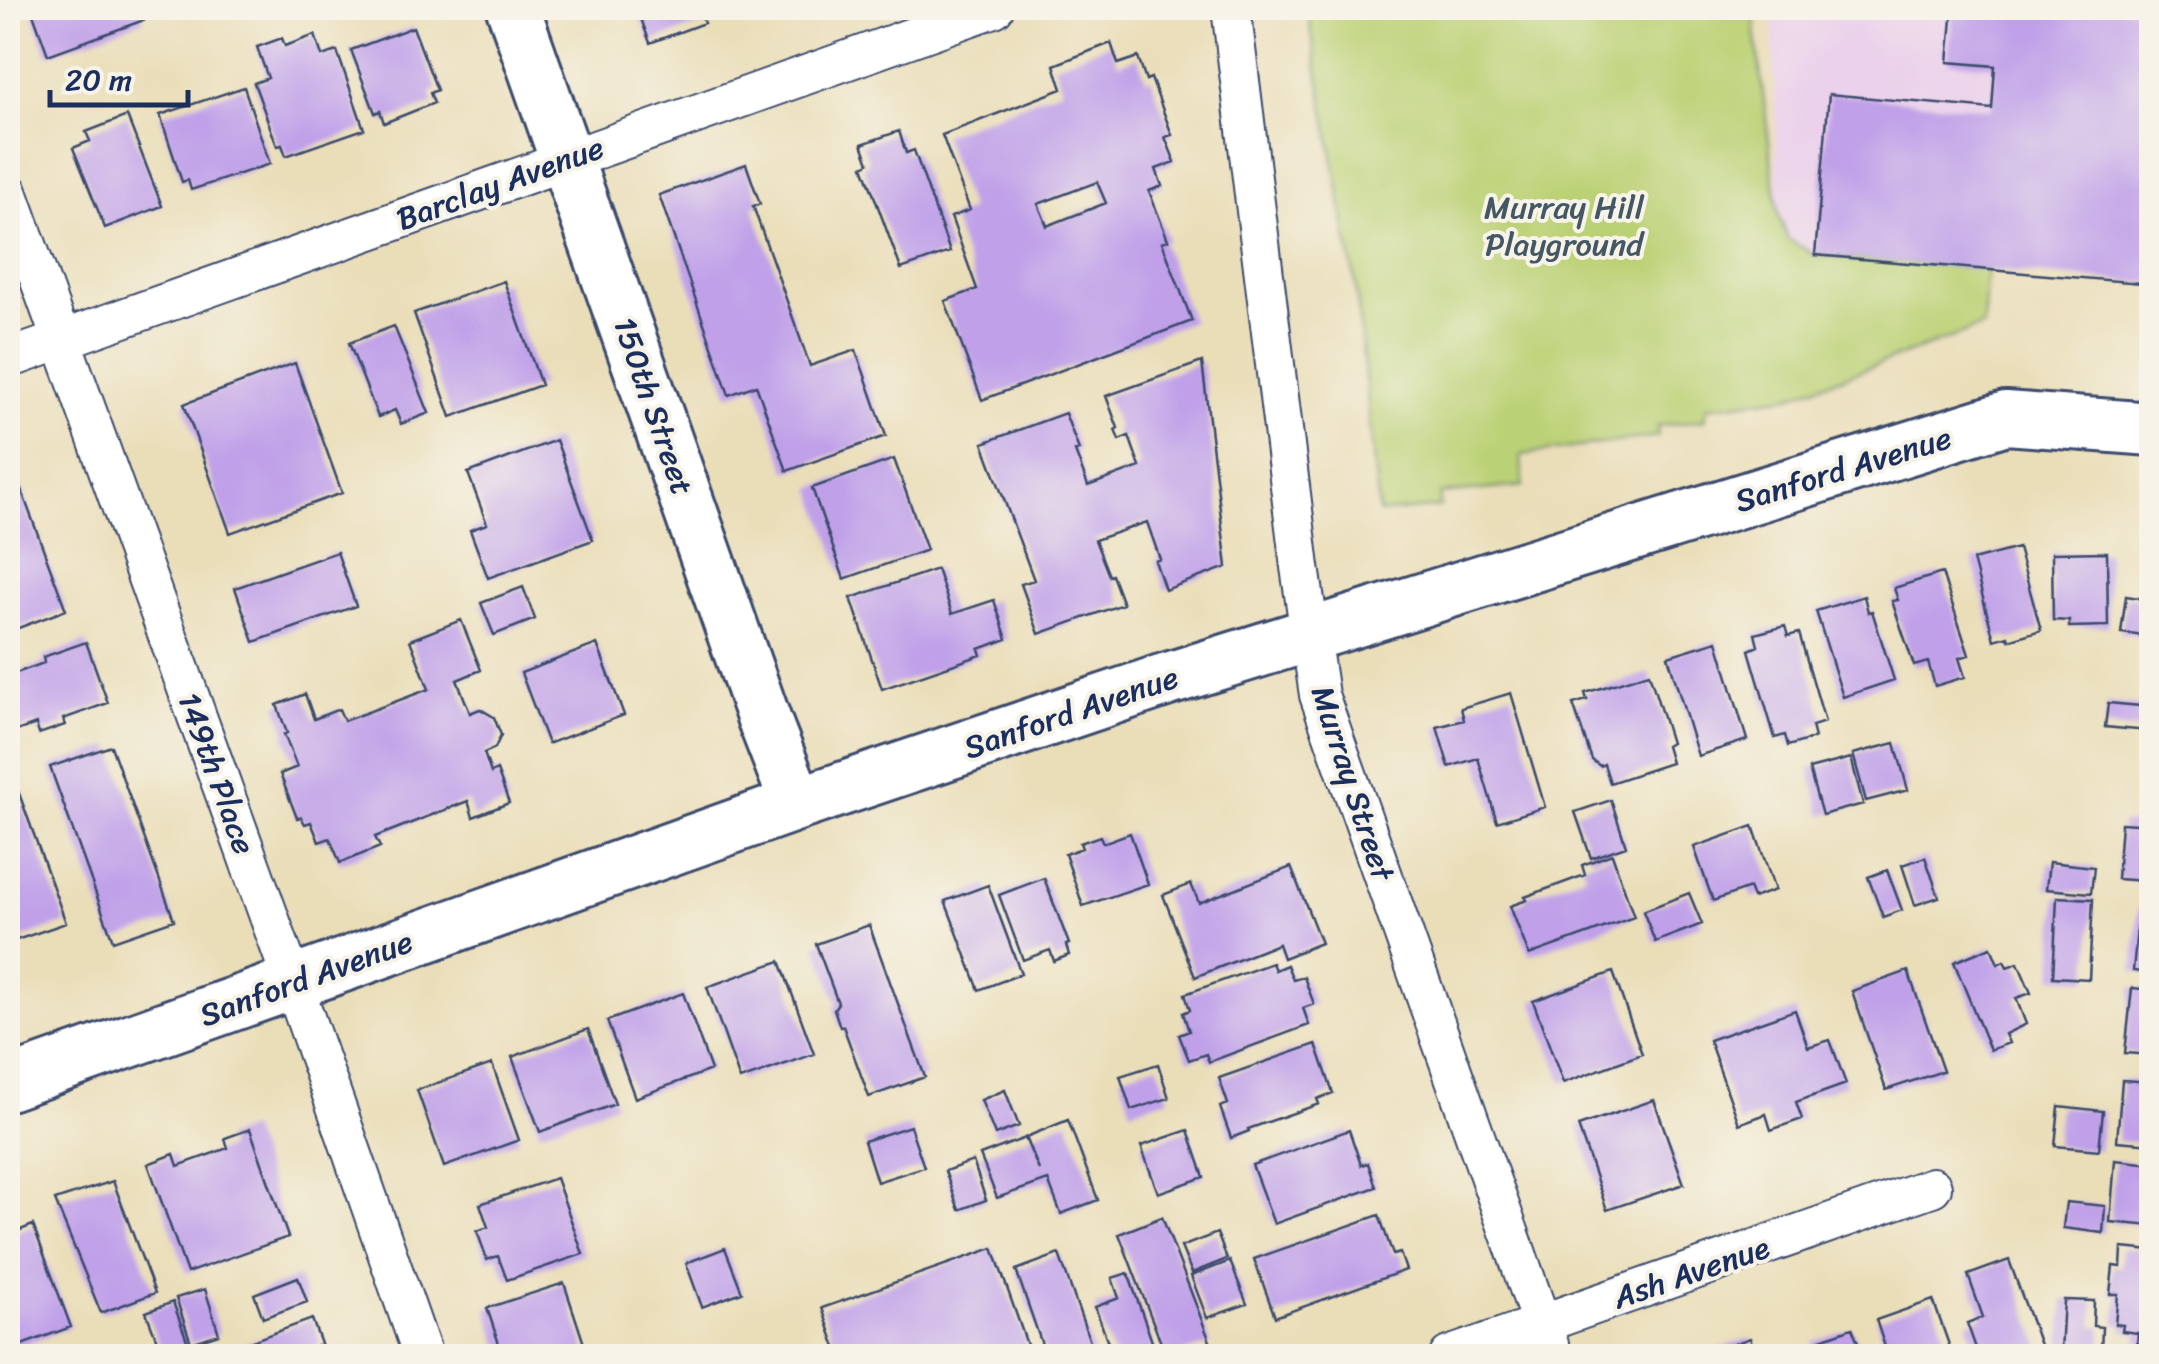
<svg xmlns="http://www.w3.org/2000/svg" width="2159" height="1364" viewBox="0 0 2159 1364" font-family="Sriracha,sans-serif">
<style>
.built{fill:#ebd1eb}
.green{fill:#bbd175;stroke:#6b806a;stroke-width:2.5}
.building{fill:#bfa0e9;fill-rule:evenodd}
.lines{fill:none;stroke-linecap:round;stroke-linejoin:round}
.street-casing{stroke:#3a496c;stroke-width:42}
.secondary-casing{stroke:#3a496c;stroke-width:58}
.street{stroke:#fff;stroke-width:38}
.secondary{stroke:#fff;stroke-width:52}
.labels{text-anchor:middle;stroke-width:8;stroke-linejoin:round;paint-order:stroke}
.street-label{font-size:32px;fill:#1b2f5e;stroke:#f7f3e8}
.park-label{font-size:32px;fill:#435864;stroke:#f7f3e8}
</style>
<rect width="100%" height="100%" fill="#f7f3e8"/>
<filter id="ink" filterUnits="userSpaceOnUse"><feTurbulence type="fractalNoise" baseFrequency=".01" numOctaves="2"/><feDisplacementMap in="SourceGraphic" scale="20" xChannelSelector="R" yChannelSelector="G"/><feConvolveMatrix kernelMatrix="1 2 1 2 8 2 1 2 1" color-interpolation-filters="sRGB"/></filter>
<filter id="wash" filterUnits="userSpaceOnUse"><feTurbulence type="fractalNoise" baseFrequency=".0048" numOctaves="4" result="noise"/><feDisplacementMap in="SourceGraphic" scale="40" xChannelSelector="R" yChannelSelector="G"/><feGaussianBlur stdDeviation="2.25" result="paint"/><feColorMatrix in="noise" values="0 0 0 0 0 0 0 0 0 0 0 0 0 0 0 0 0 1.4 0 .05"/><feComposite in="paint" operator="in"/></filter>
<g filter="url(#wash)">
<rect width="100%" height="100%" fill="#eadeb9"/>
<path class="built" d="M1772 8H1953L1948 61 1995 66 1992 109 1829 94 1815 255 1788 239 1778 214Z"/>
<path class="green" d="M1307 8H1755V30L1778 214 1788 239 1815 255 1987 269 1983 326 1790 396 1707 407 1704 420 1657 426 1658 436 1521 455 1523 486 1440 494V507L1379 513 1356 287Z"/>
<g id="blocks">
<path class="building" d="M31 8H139L144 20 48 55Z
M637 8H698L704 23 650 43Z
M1953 8H2152V284L1815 255 1829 94 1992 109 1995 66 1948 62Z
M413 27 437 90 430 93 434 103 384 123 380 111 375 113 351 50Z
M315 35 322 56 337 51 364 129 286 156 282 145 277 146 254 83 268 78 257 47 282 38 285 46Z
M1111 43 1118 64 1138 57 1146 80 1151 78 1172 135 1165 137 1175 162 1156 169 1162 186 1149 191 1168 240 1162 242 1192 321 982 400 945 301 977 289 951 217 970 210 942 135 1062 89 1054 65ZM1097 182 1106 203 1047 226 1038 204Z
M244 87 270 164 191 190 188 180 182 182 160 115Z
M127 116 162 206 105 228 73 148 90 141 86 132Z
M899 131 906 153 914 150 950 252 901 269 863 166 869 163 862 144Z
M746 164 760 204 753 206 810 366 856 350 886 436 787 471 756 385 729 395 659 195Z
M504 281 541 385 451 417 414 313Z
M394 326 429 413 401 424 395 410 378 417 349 343Z
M1202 362 1227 567 1165 590 1155 561 1160 559 1147 522 1095 540 1109 576 1112 575 1123 604 1039 634 1021 584 1034 580 983 443 1065 413 1079 450 1075 451 1088 486 1140 467 1129 436 1119 440 1115 430 1118 428 1106 396Z
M295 363 342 493 230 533 184 404Z
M556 440 593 540 488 578 470 530 487 524 468 473Z
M8 454 66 610 8 632Z
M894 459 927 550 844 579 812 488Z
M2018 548 2041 630 2009 640 2008 636 1994 640 1973 560Z
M337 552 356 606 254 642 235 588Z
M2107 552 2108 626 2069 627V621L2053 620 2052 553Z
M937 569 952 614 994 600 1007 639 979 649 981 655 882 689 851 598Z
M1942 573 1969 655 1959 658 1965 677 1935 686 1928 662 1914 666 1892 601 1898 600 1894 588Z
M523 587 535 619 494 635 481 603Z
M1864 596 1868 612 1872 611 1894 680 1843 697 1816 611Z
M2126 596 2152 600V637L2121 633Z
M461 620 481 670 457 680 470 713 480 709 494 717 501 735 495 748 484 753 491 773 497 770 509 803 473 817 468 801 375 837 380 847 340 863 330 838 319 842 311 822 305 824 301 817 297 818 280 774 297 767 284 734 287 733 277 705 305 694 314 719 339 709 344 721 429 689 410 640Z
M1785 626 1788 636 1799 633 1825 722 1812 726 1815 738 1788 746 1785 735 1775 738 1749 650 1758 646 1755 634Z
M1717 641 1747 740 1698 756 1668 656Z
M86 642 108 703 63 719 65 725 39 734 36 724 8 734V676L44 663 43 657Z
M597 644 624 715 548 744 521 673Z
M1649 673 1671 743 1666 746 1671 763 1610 783 1604 764 1600 766 1592 760 1573 704 1587 700 1585 693Z
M1511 693 1545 807 1497 822 1478 758 1449 767 1437 727 1464 720 1461 708Z
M2108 703 2151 707 2148 731 2105 727Z
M1895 743 1908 790 1866 801 1853 754Z
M111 746 174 920 113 941 50 767Z
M1851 758 1863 804 1822 815 1809 769Z
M8 763 66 923 8 943Z
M1611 800 1626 846 1591 858 1575 812Z
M2121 823 2152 825V886H2146L2147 881 2117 879Z
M1753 826 1775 890 1753 898 1749 888 1713 901 1694 847Z
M1130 833 1148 884 1083 906 1065 854 1082 848 1080 843 1100 836 1103 843Z
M1612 854 1634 917 1529 955 1510 906 1527 900 1525 897 1585 875 1582 865Z
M1925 857 1939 897 1915 905 1902 865Z
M2049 862 2094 867 2091 893 2046 889Z
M1291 867 1321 943 1283 958 1278 944 1195 977 1163 895 1191 884 1199 903Z
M1887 870 1902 910 1883 917 1868 877Z
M1044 878 1069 944 1066 945 1069 955 1054 961 1050 950 1023 960 999 895Z
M988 885 1021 974 979 990 945 901Z
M1689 893 1702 924 1655 942 1643 911Z
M2057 897 2093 899 2089 979 2053 977Z
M2139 907 2152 908V973L2133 971Z
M869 925 925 1077 869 1097 843 1026 840 1027 834 1009 838 1003 816 944Z
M1991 947 1998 964 2004 961 2007 967 2018 963 2031 993 2016 998 2026 1024 2005 1034 2009 1043 1990 1050 1954 962Z
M780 961 814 1054 740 1080 707 987Z
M1272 963 1275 970 1287 965 1293 980 1304 977 1314 1004 1303 1008 1309 1025 1209 1062 1206 1054 1189 1060 1179 1035 1189 1031 1183 1013 1190 1010 1185 994Z
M1908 971 1943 1071 1886 1090 1852 991Z
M1613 972 1642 1054 1563 1083 1533 1001Z
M2132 988 2152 990V1055L2125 1053Z
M683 993 711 1070 635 1098 607 1021Z
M1795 1010 1808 1047 1830 1040 1846 1084 1796 1102 1802 1119 1771 1130 1766 1114 1739 1124 1709 1040Z
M588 1029 615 1104 540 1132 512 1057Z
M1316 1044 1333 1093 1317 1099 1319 1104 1248 1129 1249 1131 1231 1138 1220 1107 1228 1104 1219 1078Z
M492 1064 519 1140 444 1167 417 1090Z
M1158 1064 1169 1098 1131 1110 1120 1076Z
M2122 1080 2152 1082V1144L2117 1141Z
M1005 1090 1019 1126 995 1135 981 1100Z
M1654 1100 1684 1184 1607 1210 1578 1126Z
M2059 1106 2103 1111 2099 1150 2055 1146Z
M1068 1120 1098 1200 1061 1214 1048 1180 997 1198 980 1155 1025 1138 1039 1170 1026 1137Z
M910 1126 924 1167 877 1182 864 1141Z
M250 1129 288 1237 187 1273 148 1164 174 1154 178 1166 228 1148 225 1138Z
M1188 1130 1204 1177 1158 1193 1141 1146Z
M1349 1130 1361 1165 1368 1163 1376 1187 1274 1224 1252 1165Z
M2115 1160 2152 1164V1226L2110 1222Z
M973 1161 986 1200 959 1210 945 1171Z
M556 1178 583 1254 507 1280 498 1256 487 1260 477 1231 488 1227 480 1204Z
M113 1181 155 1293 101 1313 55 1200Z
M2066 1202 2105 1206 2103 1233 2063 1228Z
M1379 1215 1393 1255 1400 1253 1406 1270 1275 1317 1254 1259Z
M1162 1217 1211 1344 1176 1356H1166L1119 1234Z
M33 1225 71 1327 8 1350V1235Z
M1217 1233 1227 1259 1192 1273 1181 1247Z
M725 1248 742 1292 702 1307 686 1263Z
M993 1248 1031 1356H839L822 1308Z
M2122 1248 2152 1251V1344L2137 1343 2138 1333 2122 1331 2123 1325 2115 1324 2118 1294H2110L2113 1266 2121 1267Z
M1059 1254 1095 1356H1046L1016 1270Z
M2009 1260 2044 1356H1996L1994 1349 1978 1354 1967 1323 1983 1317 1968 1275Z
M1230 1261 1247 1304 1207 1318 1191 1276Z
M1128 1273 1157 1356H1113L1095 1307 1119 1298 1112 1278Z
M298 1277 307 1302 263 1318 254 1294Z
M564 1283 588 1356H503L487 1308Z
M205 1289 219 1334 191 1343 176 1298Z
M1933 1300 1953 1356H1888L1876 1320Z
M2064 1300 2094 1301 2093 1326 2102 1327 2101 1354 2061 1351Z
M173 1302 189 1346 163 1356 146 1312Z
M312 1319 321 1344 311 1348 314 1356H211Z
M1852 1328 1863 1356H1818L1813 1342Z
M1750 1338 1757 1356H1701Z"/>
</g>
</g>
<g filter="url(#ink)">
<use href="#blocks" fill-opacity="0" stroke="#3a496c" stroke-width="2.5"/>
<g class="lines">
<g class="street-casing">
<path id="street" d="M1231 8 1300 567 1319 695 1553 1356
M8 192 293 983 423 1356
M8 359 994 8
M1449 1356 1932 1187"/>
</g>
<g class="secondary-casing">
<path id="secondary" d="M513 8 765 722 797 804
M8 1084 797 804 1168 679 2006 418 2152 429"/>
</g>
<use href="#street" class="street"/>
<use href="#secondary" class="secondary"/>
</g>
</g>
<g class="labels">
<g class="street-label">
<text transform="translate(500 183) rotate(-20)" y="11">Barclay Avenue</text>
<text transform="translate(654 406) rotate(71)" y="11">150th Street</text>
<text transform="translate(1843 469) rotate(-17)" y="11">Sanford Avenue</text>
<text transform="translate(1071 712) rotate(-19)" y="11">Sanford Avenue</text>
<text transform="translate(217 773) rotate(70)" y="11">149th Place</text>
<text transform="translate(1353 783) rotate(72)" y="11">Murray Street</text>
<text transform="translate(306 978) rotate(-20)" y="11">Sanford Avenue</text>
<text transform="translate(1691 1272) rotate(-19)" y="11">Ash Avenue</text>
</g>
<g class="park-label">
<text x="1564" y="218">Murray Hill<tspan x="1564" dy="37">Playground</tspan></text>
</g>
</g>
<rect width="2159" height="1364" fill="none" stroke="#f7f3e8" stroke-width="40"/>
<path d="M50 90v15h138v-15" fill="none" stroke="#1b2f5e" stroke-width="5"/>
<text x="65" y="90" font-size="30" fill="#1b2f5e" stroke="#f7f3e8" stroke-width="8" paint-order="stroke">20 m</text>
</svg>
